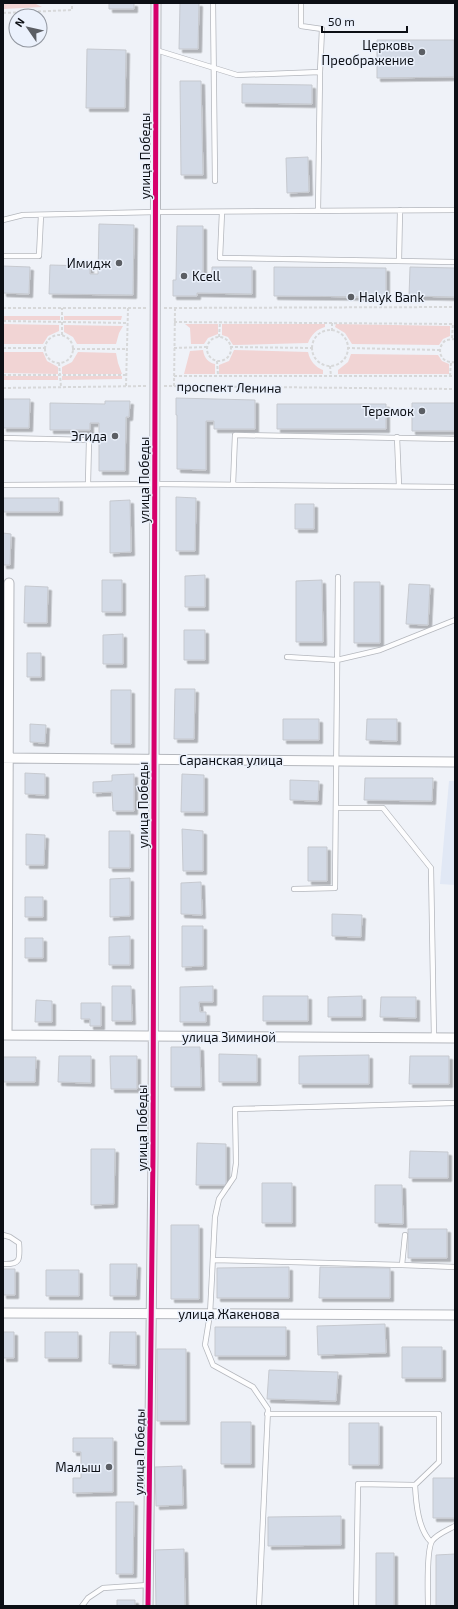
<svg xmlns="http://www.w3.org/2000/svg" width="458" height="1609" viewBox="0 0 458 1609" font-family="'Exo 2',sans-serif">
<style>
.built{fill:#e1e8f5}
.green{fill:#f1d4d4}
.building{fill:#d3dae6;stroke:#c6c9cf;filter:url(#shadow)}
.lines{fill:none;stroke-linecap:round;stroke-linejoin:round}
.lane-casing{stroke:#b4b7bd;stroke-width:6}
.street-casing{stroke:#b4b7bd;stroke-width:11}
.path{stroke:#d7d8d9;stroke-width:2;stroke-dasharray:3 2;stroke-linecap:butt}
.lane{stroke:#fdfdfe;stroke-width:4.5}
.street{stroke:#fdfdfe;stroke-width:9}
.cycleway-casing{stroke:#ebf1fc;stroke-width:8}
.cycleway{stroke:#d6006c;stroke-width:5}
.poi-dot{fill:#5b5e64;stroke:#ebf1fc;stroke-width:1.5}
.labels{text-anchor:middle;stroke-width:3;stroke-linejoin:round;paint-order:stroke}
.poi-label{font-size:13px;fill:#0c0f15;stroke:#ebf1fc;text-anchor:end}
.street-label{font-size:13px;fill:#0c0f15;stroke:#ebf1fc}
</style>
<defs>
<filter id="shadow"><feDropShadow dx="3.5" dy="3.5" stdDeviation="0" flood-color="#0004"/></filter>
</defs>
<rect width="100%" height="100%" fill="#eff2f8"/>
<path class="built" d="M449 781H455V885L440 884Z"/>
<path class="green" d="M3 3H34L42 7 3 9Z
M3 316H60V320H3Z
M64 316H122L121 320H64Z
M3 324 59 325V331L48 336 43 344H3Z
M185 324H218V334L208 338 204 344H191L190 328Z
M222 324H325V327C317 329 311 335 308 343L233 345 228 337 222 335Z
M336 324 450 326V336L443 339 439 345 352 344 345 333 335 327Z
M64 325 123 326 119 333 116 344H77L73 337 64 332Z
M203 350C204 358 209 363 215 364V374H184L190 351Z
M234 350 308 352C310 361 315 367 323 370V374H219V365L229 361Z
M3 352H43L47 361 58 367V374L3 373Z
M78 352 116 353 118 363 122 374H62V367L72 362Z
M351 354 438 355 442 361 449 364V374H338V370L348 362Z
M3 376H58V380H3Z
M62 376H122V379L62 380Z"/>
<path class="building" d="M109 3H134V9H109Z
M180 3H199L198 49H179Z
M377 40H454V77L377 78Z
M87 49 126 50 125 108H86Z
M180 81H201L203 175H181Z
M242 84 312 85V104L242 103Z
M308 157 309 192 287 193 286 158Z
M99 224 134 225 133 295 49 294 50 265 90 266V274H98Z
M177 226H203V274H212V267H252V294L197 293V296H173V280H176Z
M3 266 30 267 29 294 3 293Z
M274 267 386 268V297L274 296Z
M410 267 455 268V297L409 296Z
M176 398 255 400V429H214V421H206V470L177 469V415H176Z
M3 399H30L29 428H3Z
M105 401H130L129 417H126L125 471H99V423H90V430H50V403L105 404Z
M412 403H455V431H412Z
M277 404H386V429H277Z
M176 497 196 498 195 551H176Z
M3 498H59V512H3Z
M130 500 131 552 110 553V501Z
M295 504H314V529H295Z
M3 533 11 534 10 565H3Z
M205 575V607H185V576Z
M102 580H122V612H102Z
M322 580 323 642H296V581Z
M354 582H380V643H354Z
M409 584 430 585 428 625 406 624Z
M25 586 48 587 47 623H24Z
M184 630H205V660H184Z
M123 634V664H103V635Z
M27 653H41V677H27Z
M175 689H195L194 739H174Z
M111 690H131V744H111Z
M283 719H319V740H283Z
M367 719H397V741L366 740Z
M30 724 46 725 45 743 30 742Z
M25 773 45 774V795L25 794Z
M134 774V811H113L112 792 93 793V782L112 781V775Z
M182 774 204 775V812H181Z
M365 778H433L432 801 364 800Z
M290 780 319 781 318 801 290 800Z
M182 829 203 831V871H183Z
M109 831H130V868H109Z
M26 834 45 835 44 865H26Z
M308 847H327V881H308Z
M130 878V916L110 917V879Z
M201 882 202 915 181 914V883Z
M25 897H43V917H25Z
M332 914 362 915 361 937 332 936Z
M182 926H203V966L182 967Z
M130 936V965H109V937Z
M25 938H43V958H25Z
M112 986H131L132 1021H112Z
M213 986V1002H199L200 1012H206V1022H180V987Z
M263 996H308V1021H263Z
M362 996V1017H328V997Z
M381 997H416V1018L380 1017Z
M36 1000 52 1001V1022H35Z
M81 1003H101V1026H90V1019H81Z
M171 1047H200L201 1087H171Z
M219 1054 257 1055V1082H219Z
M369 1055V1084H299V1056Z
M59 1056H91V1083L58 1082Z
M110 1056H137V1089H111Z
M410 1056H449V1084H409Z
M3 1057H36L35 1082H3Z
M197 1143 226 1144V1185H196Z
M91 1149H115L114 1204 91 1205Z
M410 1151 448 1152V1178H409Z
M262 1183H292V1223H262Z
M375 1185H402L403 1224 375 1223Z
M171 1225H199V1299H171Z
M408 1229H447V1258H408Z
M110 1264H137L136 1296H110Z
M289 1267V1298H217V1268Z
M320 1267 390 1268V1298H319Z
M3 1269H15V1295H3Z
M46 1270H79V1296H46Z
M385 1324 386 1353 318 1355 317 1326Z
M215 1327H286V1356H215Z
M3 1332H14V1358H3Z
M45 1332H78V1358H45Z
M110 1332H136V1365L109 1364Z
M402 1347H442V1378H402Z
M157 1349H186V1421H157Z
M269 1370 338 1372 336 1401 267 1399Z
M221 1422H251V1464H221Z
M349 1423H379V1465H349Z
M73 1438H113V1492L73 1493V1478H81V1452H73Z
M182 1466 183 1505 156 1506 155 1467Z
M433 1478H455V1518H433Z
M116 1502H134L133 1574H116Z
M341 1516V1545L268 1546V1517Z
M184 1549 185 1606H156L155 1550Z
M376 1553H394V1606H376Z
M455 1554V1606H436V1555Z
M117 1600H135V1606H117Z"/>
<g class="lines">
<g class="lane-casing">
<path id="lane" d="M213 3 215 181
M301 3V26L322 29 320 72
M156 50 237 75 320 72 318 211
M222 212 220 258 455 262
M3 220 23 215 156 212 455 210
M3 256H39L41 215
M399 261 400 210
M397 437 399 486
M3 438 89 440 88 484
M3 485 155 484 455 487
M233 485 235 435 455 439
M287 657 337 660 380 650 455 620
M336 808H383L431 868 434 1038
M294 889 335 888 338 577
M3 1235 10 1237 19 1243C20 1259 21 1265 3 1264
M214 1260 402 1265 405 1235
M402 1265 455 1267
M267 1414H439V1462L415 1485 358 1484 356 1606
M415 1485C416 1503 418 1529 431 1542
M82 1606 88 1598 103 1588 148 1585
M259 1606 268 1409 253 1387 213 1365 205 1345 210 1314 215 1217 219 1199 234 1177 236 1163 235 1109 455 1103
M428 1606C428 1593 426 1551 432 1541 437 1534 448 1530 455 1526"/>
</g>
<g class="street-casing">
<path id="street" d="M3 758 455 762
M3 1035 455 1038
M7 1035 9 583
M3 1313 455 1315
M148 1606 153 1155 156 3"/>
</g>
<path class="path" d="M3 13 72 10V3
M3 308H146
M164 308 455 307
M3 321 128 323
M174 322 455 324
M312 348a18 18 0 1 1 36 0a18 18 0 1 1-36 0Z
M332 331V323
M62 335V308
M45 349a14 14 0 1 1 28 0a14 14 0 1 1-28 0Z
M219 337 220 322
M207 349a12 12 0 1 1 24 0a12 12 0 1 1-24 0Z
M452 338 453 324
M455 339 446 340C435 348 440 364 455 362
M230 347 312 348
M3 348H45
M174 348 207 347
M347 348 440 350
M72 349H127
M217 361 218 375
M59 363 61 387
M330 366 331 376
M3 375H126
M174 376H455
M450 376 451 362
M126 386 128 308
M164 386 455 389
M174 386 175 308
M3 388 146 386"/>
<use href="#lane" class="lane"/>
<use href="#street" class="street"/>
<g class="cycleway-casing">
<path id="cycleway" d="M148 1606 153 1155 156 3"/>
</g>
<use href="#cycleway" class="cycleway"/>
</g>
<g class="poi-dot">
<circle cx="422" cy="52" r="4"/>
<circle cx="119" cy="263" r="4"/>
<circle cx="184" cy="276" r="4"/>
<circle cx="351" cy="297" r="4"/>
<circle cx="422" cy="411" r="4"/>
<circle cx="115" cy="436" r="4"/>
<circle cx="109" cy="1467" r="4"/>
</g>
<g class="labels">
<g class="poi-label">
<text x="414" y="50">Церковь<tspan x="414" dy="15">Преображение</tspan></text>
<text x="111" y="268">Имидж</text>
<text x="192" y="281" text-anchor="start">Kcell</text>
<text x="359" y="302" text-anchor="start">Halyk Bank</text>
<text x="414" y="416">Теремок</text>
<text x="107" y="441">Эгида</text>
<text x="101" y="1472">Малыш</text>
</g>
<g class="street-label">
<text transform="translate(145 156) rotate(-90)" y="5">улица Победы</text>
<text transform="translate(229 387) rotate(1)" y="5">проспект Ленина</text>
<text transform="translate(144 480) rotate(-90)" y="5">улица Победы</text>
<text x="231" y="765">Саранская улица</text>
<text transform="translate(143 805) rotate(-90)" y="5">улица Победы</text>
<text x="229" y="1042">улица Зиминой</text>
<text transform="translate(142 1128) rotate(-90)" y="5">улица Победы</text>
<text x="229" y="1319">улица Жакенова</text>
<text transform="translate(139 1452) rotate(-89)" y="5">улица Победы</text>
</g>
</g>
<rect width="458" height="1609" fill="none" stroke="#0c0f15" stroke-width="8"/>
<g transform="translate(28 28) rotate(304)"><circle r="19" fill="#ebf1fc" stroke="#9297a0"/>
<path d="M0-3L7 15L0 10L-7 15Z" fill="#5b5e64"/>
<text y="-6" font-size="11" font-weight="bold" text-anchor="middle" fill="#0c0f15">N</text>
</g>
<path d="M322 26v6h85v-6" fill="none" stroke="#0c0f15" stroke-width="2"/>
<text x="328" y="26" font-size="12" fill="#0c0f15" stroke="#ebf1fc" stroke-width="3" paint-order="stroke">50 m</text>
</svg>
